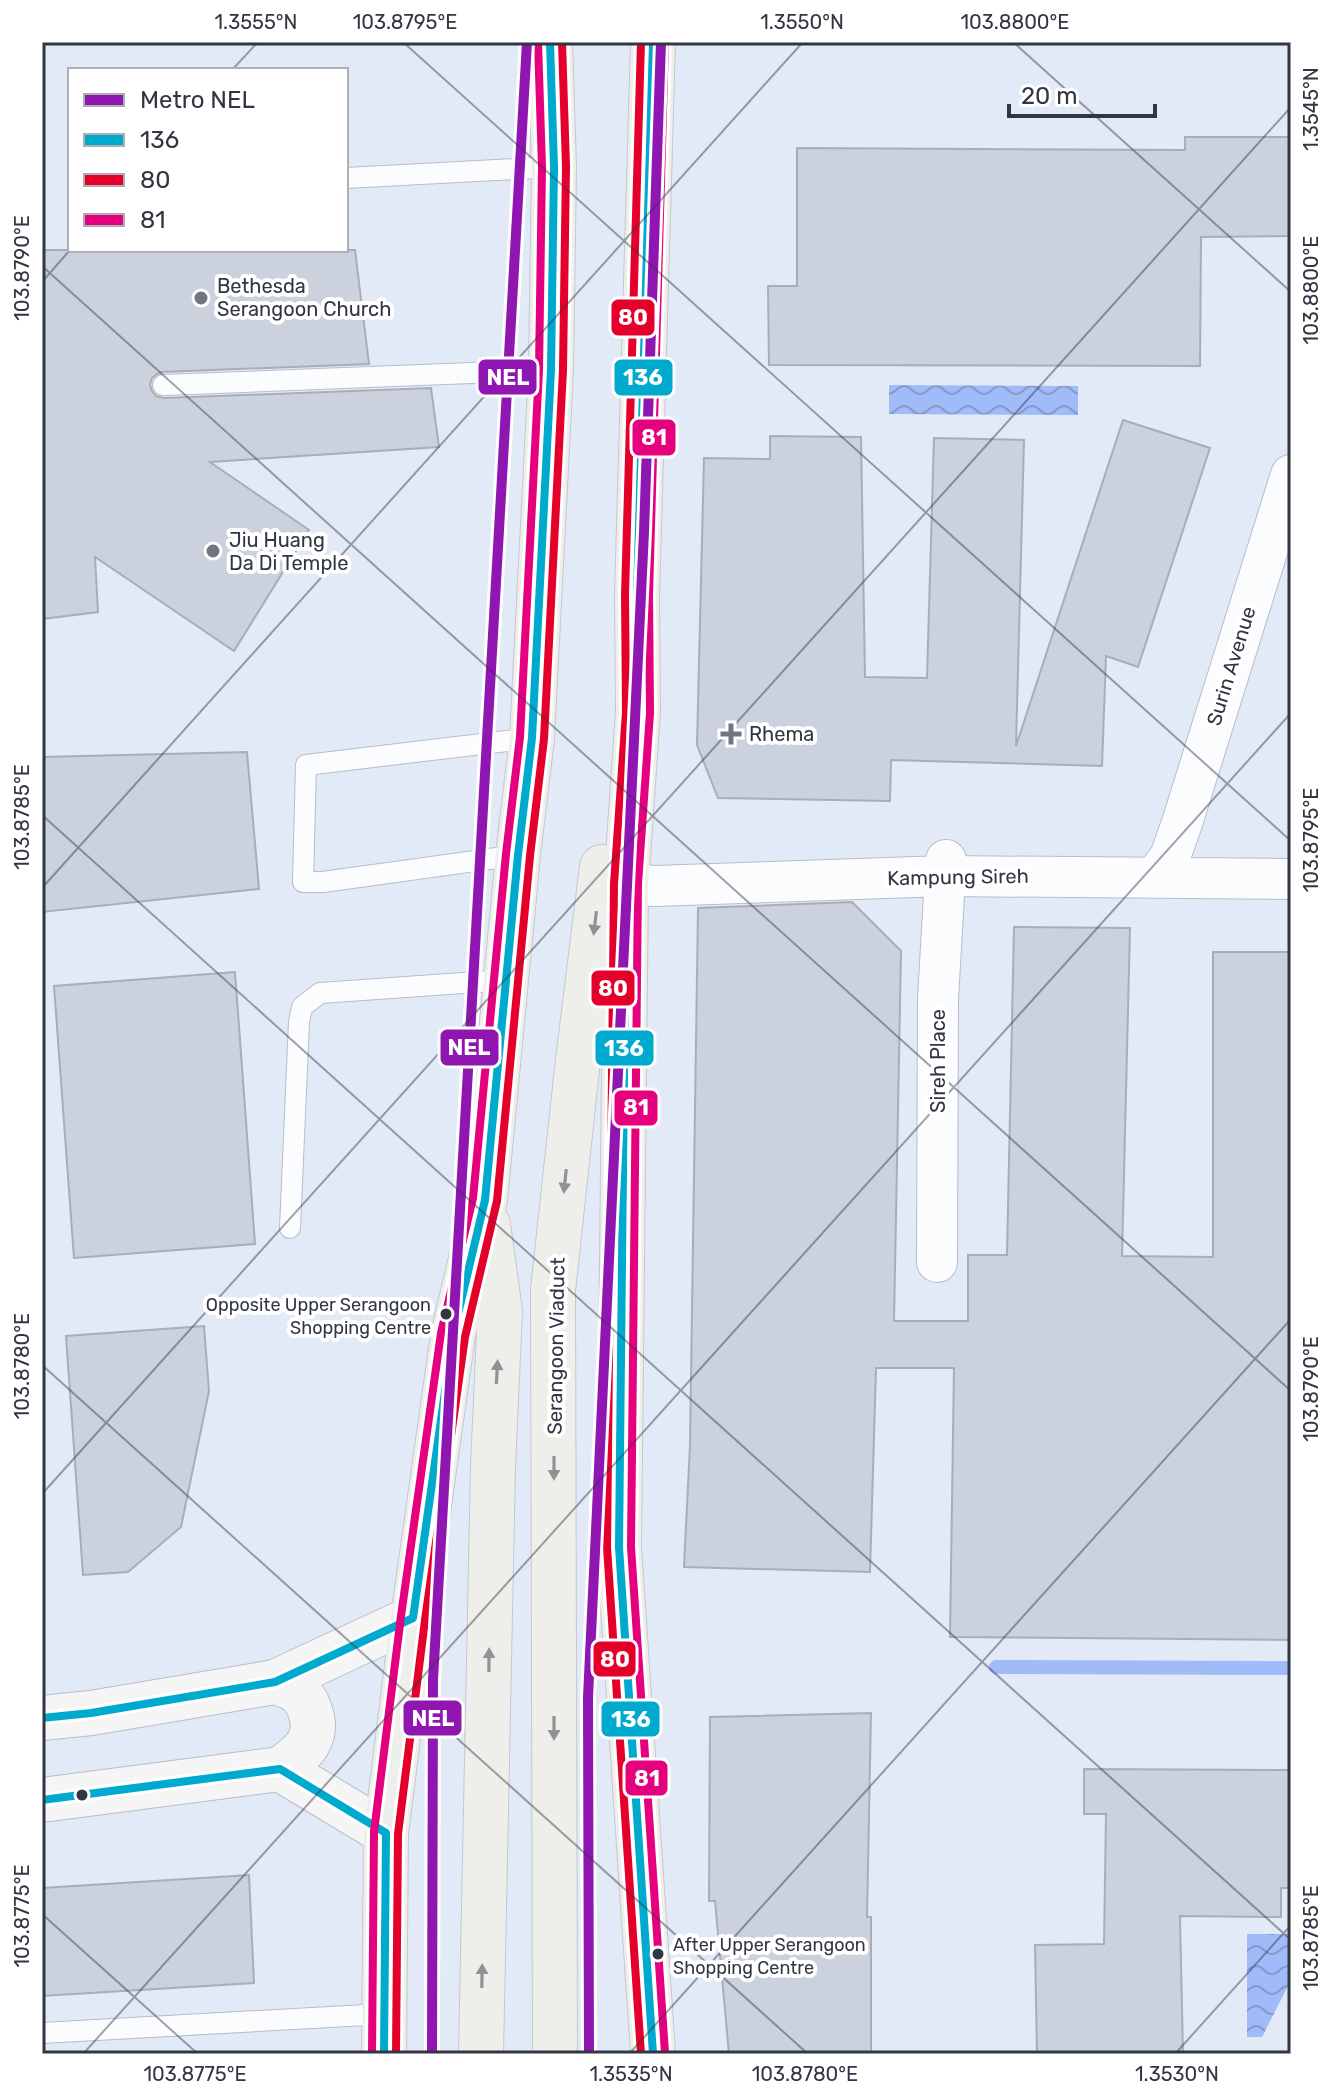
<svg xmlns="http://www.w3.org/2000/svg" width="1333" height="2096" viewBox="0 0 1333 2096" font-family="Rubik,sans-serif">
<style>
.water{fill:url(#water-waves)}
.lines{fill:none;stroke-linecap:round;stroke-linejoin:round}
.stream{stroke:#a0bbf8;stroke-width:14}
.building{fill:#cbd1dd;stroke:#a8aeb9;stroke-width:2}
.lane-casing{stroke:#b8bdc9;stroke-width:22}
.street-casing{stroke:#b8bdc9;stroke-width:42}
.secondary-casing{stroke:#b8bdc9;stroke-width:46}
.primary-casing{stroke:#c4c7cf;stroke-width:46}
.lane{stroke:#fbfcfe;stroke-width:20}
.street{stroke:#fbfcfe;stroke-width:40}
.secondary{stroke:#f4f5f4;stroke-width:44}
.primary{stroke:#eeefea;stroke-width:44}
.bus-1-casing{stroke:#fff;stroke-width:14}
.bus-2-casing{stroke:#fff;stroke-width:14}
.bus-3-casing{stroke:#fff;stroke-width:14}
.bus-1{stroke:#00a9ce;stroke-width:8}
.bus-2{stroke:#e4002b;stroke-width:8}
.bus-3{stroke:#e5007d;stroke-width:8}
.metro-1-casing{stroke:#fff;stroke-width:16}
.metro-1{stroke:#9016b2;stroke-width:10}
.oneway{fill:#909296}
.ticks{fill:none;stroke:#313642;stroke-width:2;stroke-opacity:0.45}
.poi-dot{fill:#6f7581;stroke:#fff;stroke-width:3}
.bus-dot{fill:#313642;stroke:#fff;stroke-width:3}
.labels{text-anchor:middle;stroke-width:8;stroke-linejoin:round;paint-order:stroke}
.bus-label{font-size:18px;fill:#313642;stroke:#fff;text-anchor:end}
.poi-label{font-size:20px;fill:#313642;stroke:#fff;text-anchor:start}
.street-label{font-size:20px;fill:#313642;stroke:#fff}
.line-badge{stroke:#fff;stroke-width:3}
.badge-label{font-size:22px;text-anchor:middle;font-weight:bold;fill:#fff}
.neatline{fill:none;stroke:#313642;stroke-width:3}
.ticks-label{font-size:20px;text-anchor:middle;fill:#313642}
</style>
<defs>
<pattern id="water-waves" width="16" height="10" patternUnits="userSpaceOnUse" patternTransform="scale(2)"><rect width="16" height="10" fill="#a0bbf8"/><path d="M0 5q4-4 8 0t8 0" fill="none" stroke="#8399ca"/></pattern>
</defs>
<rect width="100%" height="100%" fill="#e2e9f7"/>
<path class="water" d="M889 385 1078 386V415L889 414Z
M1247 1934H1291V1980L1262 2037H1247Z"/>
<g class="lines">
<path class="stream" d="M996 1667 1291 1668"/>
</g>
<path class="building" d="M1185 137H1291V236L1201 237 1200 366 769 365 768 286H797V148L1185 150Z
M42 250H355L369 364 162 372 157 374 152 378 150 385 152 391 156 396 164 398 431 388 439 447 210 462 309 530 234 651 95 557 98 612 42 619Z
M1123 420 1210 448 1138 667 1106 656 1102 766 891 760 890 801 718 798 697 745 704 458 770 459V436L861 437 865 677 927 678 934 438 1024 440 1016 746Z
M247 752 259 889 42 912V757Z
M852 902 901 951 894 1321H968V1255H1007L1014 927 1130 928 1122 1256 1213 1257V952H1291V1640L950 1637 954 1368H876L870 1572 684 1567 690 1445 698 908Z
M235 972 255 1244 74 1258 54 986Z
M204 1326 209 1391 181 1527 128 1572 83 1575 66 1336Z
M871 1713 867 1917H871V2054H729L715 1901H709L710 1717Z
M1084 1769 1291 1770V1888H1281V1917L1180 1916 1183 2054H1037L1035 1945 1104 1944 1106 1814H1084Z
M249 1875 254 1983 42 1996V1888Z"/>
<g class="lines">
<g class="lane-casing">
<path id="lane" d="M346 178 554 167
M163 385 551 370
M518 855 323 882H303L306 765 532 738
M290 1228 299 1022 302 1007 320 993 506 980
M42 2033 384 2014"/>
</g>
<g class="street-casing">
<path id="street" d="M1155 877 1170 857 1182 823 1291 475
M626 884 655 886 945 876 1291 879
M937 1262 938 999 946 860"/>
</g>
<g class="secondary-casing">
<path id="secondary" d="M275 1682C281 1684 288 1686 293 1689 301 1693 306 1700 309 1708 321 1737 304 1753 280 1769
M42 1718 91 1713 275 1682 413 1618
M42 1800 280 1769 386 1833"/>
</g>
<g class="primary-casing">
<path id="primary" d="M653 42 637 595 638 712 626 884 619 1547 653 2054
M384 2054 386 1833 413 1618 453 1335 485 1200 518 855 532 738 551 370 554 167 550 42
M481 2054 493 1466 500 1311 488 1225
M555 2054 553 1290 578 1060 602 867"/>
</g>
<use href="#lane" class="lane"/>
<use href="#street" class="street"/>
<use href="#secondary" class="secondary"/>
<use href="#primary" class="primary"/>
<g class="bus-1-casing">
<path id="bus-1" d="M653 42 637 595 638 712 626 884 619 1547 653 2054
M42 1718 91 1713 275 1682 413 1618 453 1335 485 1200 518 855 532 738 551 370 554 167 550 42
M42 1800 280 1769 386 1833 384 2054"/>
</g>
<g class="bus-2-casing">
<path id="bus-2" d="M396 2054 398 1834 425 1620 465 1337 497 1201 530 856 544 739 563 370 566 167 562 42
M641 2054 607 1547 614 884 626 712 625 595 641 42"/>
</g>
<g class="bus-3-casing">
<path id="bus-3" d="M665 2053 631 1547 638 884 650 713 649 595 665 42
M372 2054 374 1832 401 1616 441 1333 473 1198 506 854 520 737 539 370 542 167 538 42"/>
</g>
<use href="#bus-1" class="bus-1"/>
<use href="#bus-2" class="bus-2"/>
<use href="#bus-3" class="bus-3"/>
<g class="metro-1-casing">
<path id="metro-1" d="M432 2054 433 1680 527 42
M589 2054 588 1697 644 532 661 42"/>
</g>
<use href="#metro-1" class="metro-1"/>
</g>
<defs><path id="oneway-solid" d="M-6-.8H1V-3.2L6.5 0L1 3.2V.8H-6Z" transform="scale(2)"/></defs>
<g class="oneway">
<use href="#oneway-solid" transform="translate(595 923) rotate(97)"/>
<use href="#oneway-solid" transform="translate(565 1181) rotate(96)"/>
<use href="#oneway-solid" transform="translate(497 1372) rotate(-87)"/>
<use href="#oneway-solid" transform="translate(554 1468) rotate(90)"/>
<use href="#oneway-solid" transform="translate(489 1660) rotate(-89)"/>
<use href="#oneway-solid" transform="translate(554 1728) rotate(90)"/>
<use href="#oneway-solid" transform="translate(482 1976) rotate(-89)"/>
</g>
<path class="ticks" d="M403 42 1291 841M1013 42 1291 292M232 70 258 42M42 266 1291 1391M42 282 70 250M42 815 1291 1940M42 888 803 42M42 1365 808 2054M42 1494 1291 107M42 1914 198 2054M83 2054 1291 713M629 2054 1291 1319M1175 2054 1291 1925"/>
<g class="poi-dot">
<circle cx="201" cy="298" r="8"/>
<circle cx="213" cy="551" r="8"/>
<path d="M727 722h8v8h8v8h-8v8h-8v-8h-8v-8h8z"/>
</g>
<g class="bus-dot">
<circle cx="446" cy="1314" r="7"/>
<circle cx="82" cy="1795" r="7"/>
<circle cx="658" cy="1954" r="7"/>
</g>
<g class="labels">
<g class="bus-label">
<text x="431" y="1311">Opposite Upper Serangoon<tspan x="431" dy="23">Shopping Centre</tspan></text>
<text x="673" y="1951" text-anchor="start">After Upper Serangoon<tspan x="673" dy="23">Shopping Centre</tspan></text>
</g>
<g class="poi-label">
<text x="217" y="293">Bethesda<tspan x="217" dy="23">Serangoon Church</tspan></text>
<text x="229" y="547">Jiu Huang<tspan x="229" dy="23">Da Di Temple</tspan></text>
<text x="749" y="741">Rhema</text>
</g>
<g class="street-label">
<text transform="translate(1231 666) rotate(-73)" y="7">Surin Avenue</text>
<text transform="translate(958 877) rotate(-1)" y="7">Kampung Sireh</text>
<text transform="translate(938 1061) rotate(-90)" y="7">Sireh Place</text>
<text transform="translate(556 1346) rotate(-89)" y="7">Serangoon Viaduct</text>
</g>
</g>
<g class="line-badge">
<rect x="610" y="298" width="46" height="39" rx="8" fill="#e4002b"/>
<rect x="477" y="358" width="61" height="38" rx="8" fill="#9016b2"/>
<rect x="613" y="358" width="61" height="39" rx="8" fill="#00a9ce"/>
<rect x="631" y="418" width="46" height="39" rx="8" fill="#e5007d"/>
<rect x="590" y="969" width="46" height="38" rx="8" fill="#e4002b"/>
<rect x="439" y="1028" width="61" height="39" rx="8" fill="#9016b2"/>
<rect x="594" y="1029" width="61" height="38" rx="8" fill="#00a9ce"/>
<rect x="613" y="1089" width="46" height="38" rx="8" fill="#e5007d"/>
<rect x="592" y="1640" width="45" height="38" rx="8" fill="#e4002b"/>
<rect x="402" y="1699" width="61" height="38" rx="8" fill="#9016b2"/>
<rect x="600" y="1700" width="61" height="38" rx="8" fill="#00a9ce"/>
<rect x="624" y="1759" width="45" height="38" rx="8" fill="#e5007d"/>
</g>
<g class="badge-label">
<text x="633" y="325">80</text>
<text x="508" y="385">NEL</text>
<text x="643" y="385">136</text>
<text x="654" y="445">81</text>
<text x="613" y="996">80</text>
<text x="469" y="1055">NEL</text>
<text x="624" y="1056">136</text>
<text x="636" y="1115">81</text>
<text x="615" y="1667">80</text>
<text x="433" y="1726">NEL</text>
<text x="631" y="1727">136</text>
<text x="647" y="1786">81</text>
</g>
<rect width="1333" height="2096" fill="none" stroke="#ffffff" stroke-width="88"/>
<rect x="68" y="68" width="280" height="184" fill="#ffffff" stroke="#adafb3" stroke-width="2"/>
<rect x="84" y="94" width="40" height="12" fill="#9016b2" stroke="#adafb3" stroke-width="2"/>
<text x="140" y="108" font-size="24" fill="#313642">Metro NEL</text>
<rect x="84" y="134" width="40" height="12" fill="#00a9ce" stroke="#adafb3" stroke-width="2"/>
<text x="140" y="148" font-size="24" fill="#313642">136</text>
<rect x="84" y="174" width="40" height="12" fill="#e4002b" stroke="#adafb3" stroke-width="2"/>
<text x="140" y="188" font-size="24" fill="#313642">80</text>
<rect x="84" y="214" width="40" height="12" fill="#e5007d" stroke="#adafb3" stroke-width="2"/>
<text x="140" y="228" font-size="24" fill="#313642">81</text>
<path d="M1009 104v12h146v-12" fill="none" stroke="#313642" stroke-width="4"/>
<text x="1021" y="104" font-size="24" fill="#313642" stroke="#ffffff" stroke-width="6" paint-order="stroke">20 m</text>
<rect x="44" y="44" width="1245" height="2008" class="neatline"/>
<g class="ticks-label">
<text x="256" y="29">1.3555°N</text>
<text x="405" y="29">103.8795°E</text>
<text x="802" y="29">1.3550°N</text>
<text x="1015" y="29">103.8800°E</text>
<text transform="translate(1311 109) rotate(-90)" y="7">1.3545°N</text>
<text transform="translate(22 268) rotate(-90)" y="7">103.8790°E</text>
<text transform="translate(1311 290) rotate(-90)" y="7">103.8800°E</text>
<text transform="translate(22 817) rotate(-90)" y="7">103.8785°E</text>
<text transform="translate(1311 840) rotate(-90)" y="7">103.8795°E</text>
<text transform="translate(22 1366) rotate(-90)" y="7">103.8780°E</text>
<text transform="translate(1311 1389) rotate(-90)" y="7">103.8790°E</text>
<text transform="translate(22 1916) rotate(-90)" y="7">103.8775°E</text>
<text transform="translate(1311 1938) rotate(-90)" y="7">103.8785°E</text>
<text x="195" y="2081">103.8775°E</text>
<text x="631" y="2081">1.3535°N</text>
<text x="805" y="2081">103.8780°E</text>
<text x="1177" y="2081">1.3530°N</text>
</g>
</svg>
